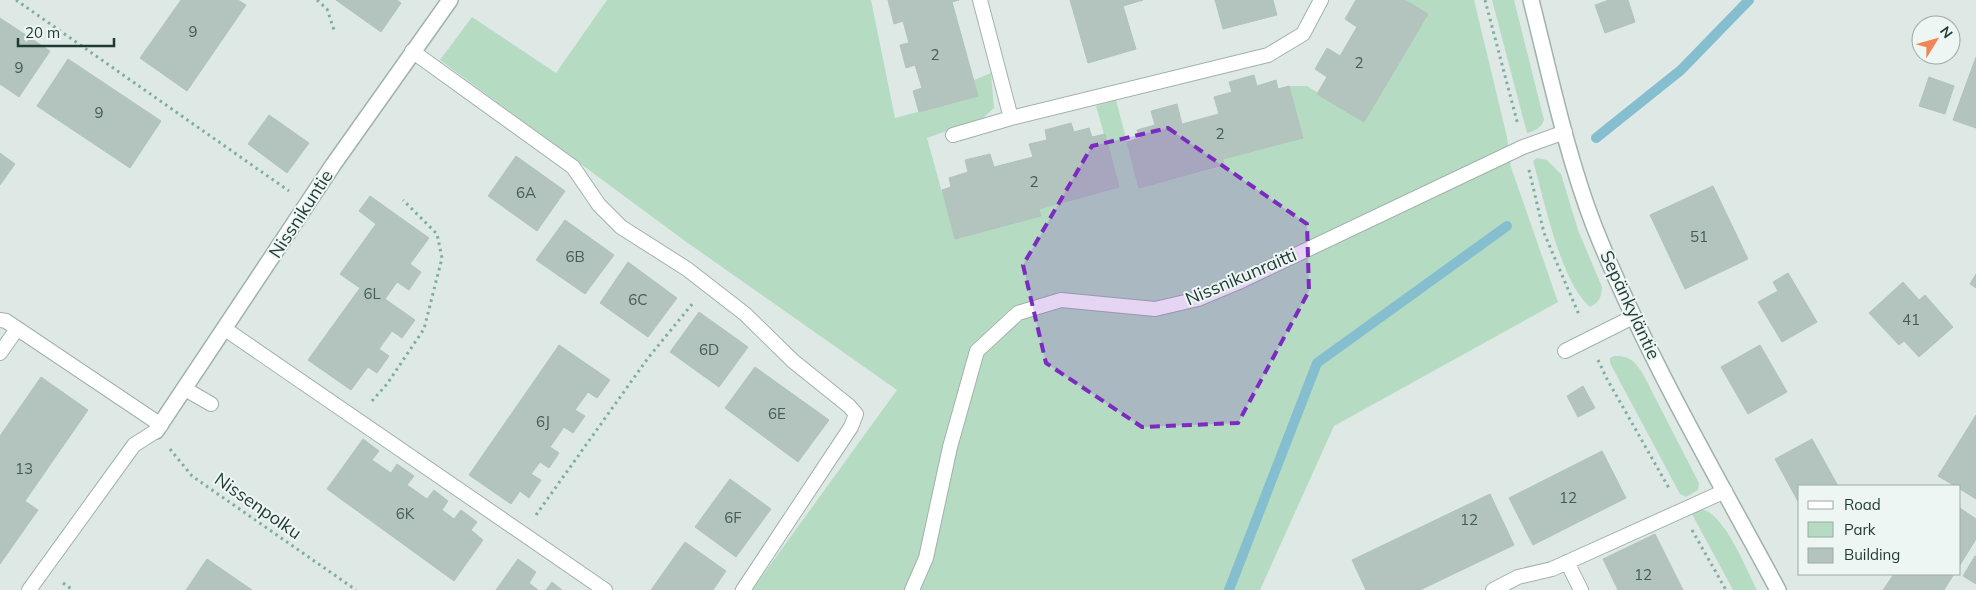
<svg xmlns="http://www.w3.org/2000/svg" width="1976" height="590" viewBox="0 0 1976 590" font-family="Mulish,sans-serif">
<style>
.green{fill:#b6dbc3}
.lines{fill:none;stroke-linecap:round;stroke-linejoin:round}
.stream{stroke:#85becf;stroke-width:10}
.building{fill:#b3c4be;stroke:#b0c3bd}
.service-casing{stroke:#a1b1ac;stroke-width:16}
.minor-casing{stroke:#a1b1ac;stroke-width:18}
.tertiary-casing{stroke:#a1b1ac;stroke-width:18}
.path{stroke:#7eada2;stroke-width:3;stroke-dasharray:2.5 4;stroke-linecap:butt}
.service{stroke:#fff;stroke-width:14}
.minor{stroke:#fff;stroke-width:15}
.tertiary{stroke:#fff;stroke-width:15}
.marked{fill:#7b2cbf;fill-opacity:0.2;stroke:#7b2cbf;stroke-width:4;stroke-dasharray:10 6;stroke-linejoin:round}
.labels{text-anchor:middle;stroke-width:4;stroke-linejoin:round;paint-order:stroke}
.number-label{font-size:15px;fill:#445c56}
.street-label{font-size:18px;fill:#1f3934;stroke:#eef6f3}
</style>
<rect width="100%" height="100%" fill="#dee9e5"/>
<path class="green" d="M607 0H871L895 118 978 96 974 80 991 73 994 108 983 118 927 138 955 239 1039 209 1119 187 1096 106 1116 100 1139 188 1224 166 1223 159 1303 138 1289 86H1307L1364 122 1428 14 1405 0H1474L1507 137 1511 167 1558 302 1334 426 1260 590H752L897 390 685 241 440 60 472 17 556 73Z
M1492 0H1514L1544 120C1541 128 1535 131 1527 133Z
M1537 158 1547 160 1561 174 1578 230 1602 287C1601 297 1600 302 1590 307 1561 283 1544 199 1533 161Z
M1614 356C1629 355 1635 361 1643 374L1699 483 1698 490 1686 497 1680 494 1610 363V358Z
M1704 510C1726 517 1746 569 1757 590H1733L1692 514 1696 511Z"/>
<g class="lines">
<path class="stream" d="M1596 138 1681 70 1749 0
M1229 590 1317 363 1507 226"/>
</g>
<path class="building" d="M181 0H238L246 5 187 91 140 58Z
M336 0H397L401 3 381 32Z
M888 0H959L952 2 978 96 919 112 913 91 922 88 915 65 906 68 900 45 909 43 903 21 894 24Z
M1070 0H1143L1123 6 1136 49 1088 63Z
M1215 0H1273L1277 15 1223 29Z
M1356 0H1405L1428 14 1364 122 1317 94 1327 77 1315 69 1327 48 1340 56 1357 27 1345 19Z
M1609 0H1628L1635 22 1605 33 1595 5Z
M0 18 50 51 19 97 0 84Z
M1976 57V128L1953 120Z
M68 59 161 121 130 168 37 106Z
M1254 75 1257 86 1276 80 1278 89 1289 86 1303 138 1223 159 1224 165 1139 188 1127 142 1140 138 1137 130 1155 125 1151 111 1177 104 1182 124 1219 114 1214 97 1232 92 1229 82Z
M1929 77 1954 86 1945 114 1919 106Z
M269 115 309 143 287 173 248 144Z
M1071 123 1074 132 1089 128 1092 137 1105 134 1119 187 1039 209 1041 216 955 239 942 190 951 187 949 178 968 172 965 160 990 154 994 167 1033 157 1029 144 1047 140 1045 130Z
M0 153 15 164 0 185Z
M516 156 565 191 537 231 488 196Z
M1713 186 1748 259 1685 289 1650 215Z
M370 196 429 238 410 264 421 272 409 290 397 282 385 299 415 320 402 338 392 331 379 349 389 356 377 373 368 367 351 390 308 360 360 288 340 274 376 224 359 211Z
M565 220 614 255 585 294 536 260Z
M628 262 677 298 648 337 600 303Z
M1788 273 1817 322 1782 342 1758 302 1778 291 1773 282Z
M1976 274V288L1970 284Z
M1903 282 1919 300 1925 295 1953 327 1919 357 1904 341 1899 345 1869 313Z
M699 312 748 347 719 387 670 352Z
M559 345 610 380 597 398 588 392 575 410 585 416 573 433 564 427 550 447 559 453 549 468 540 462 531 474 541 480 529 498 520 491 511 504 469 475Z
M1760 345 1787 392 1748 414 1721 367Z
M755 367 829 420 798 462 725 408Z
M41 377 88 410 25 501 38 510 0 564V436Z
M1583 386 1595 408 1578 417 1567 396Z
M1976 415V499L1960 489V486H1955L1938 476Z
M363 439 379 451 372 460 391 473 397 464 414 476 407 485 427 499 434 490 448 501 442 510 454 519 461 510 477 522 471 530 483 540 454 581 327 489Z
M1812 439 1838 486H1800V505L1775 459Z
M1602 451 1626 498 1533 545 1509 498Z
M730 479 771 509 736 557 695 527Z
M1490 494 1514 545 1420 590H1366L1352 560Z
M1960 508 1976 519V539L1960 565Z
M1655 534 1683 590H1618L1603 559Z
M685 542 726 571 713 590H651Z
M1975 556H1976V584L1963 576Z
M207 559 252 590H186Z
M518 559 536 572 529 583 538 590H496Z
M1894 574H1954L1944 590H1883Z
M552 582 562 590H546Z"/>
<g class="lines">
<g class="service-casing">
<path id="service" d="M980 0 1011 118 1268 55 1303 34 1321 0
M412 51 573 167 599 205 621 227 687 269 745 314 793 361 849 406 856 414 851 427 743 590
M953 135 1011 118
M0 320 6 321 161 425
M225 329 605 590
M1565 351 1633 317
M0 353 17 329
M185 389 211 404
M1567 562 1581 590
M29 590 134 445 156 431
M912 590 926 558 950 447 977 351 1018 313 1061 300 1155 309 1198 299 1241 281 1523 147 1565 132
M1493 590 1518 577 1552 569 1725 491"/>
</g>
<g class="minor-casing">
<path id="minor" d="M156 431 333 165 450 0"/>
</g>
<g class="tertiary-casing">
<path id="tertiary" d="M1531 0C1550 75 1566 153 1594 226 1644 352 1714 471 1778 590"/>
</g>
<path class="path" d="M16 0 289 191
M317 0 327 9 334 30
M1485 0 1518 125
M1529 170 1544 233 1580 317
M1598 360 1607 379 1670 490
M372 401 387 384 424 329 442 258 437 234 403 200
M170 449 192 476 356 590
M536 515 648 358 693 303
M1692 530 1726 590
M63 583 73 590"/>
<use href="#service" class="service"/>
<use href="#minor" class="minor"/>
<use href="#tertiary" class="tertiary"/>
</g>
<path class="marked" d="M1168 128 1307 224 1309 291 1238 423 1142 427 1046 363 1023 265 1092 146Z"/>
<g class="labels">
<g class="number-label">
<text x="193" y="37">9</text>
<text x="935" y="60">2</text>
<text x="1359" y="68">2</text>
<text x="19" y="73">9</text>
<text x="99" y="118">9</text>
<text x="1220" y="139">2</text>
<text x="1034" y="187">2</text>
<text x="526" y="198">6A</text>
<text x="1699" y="242">51</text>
<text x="575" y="262">6B</text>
<text x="372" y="299">6L</text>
<text x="638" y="305">6C</text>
<text x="1911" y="325">41</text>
<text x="709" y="355">6D</text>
<text x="777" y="419">6E</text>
<text x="543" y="427">6J</text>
<text x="24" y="474">13</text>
<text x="1568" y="503">12</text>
<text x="405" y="519">6K</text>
<text x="733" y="523">6F</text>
<text x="1469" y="525">12</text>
<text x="1643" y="580">12</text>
</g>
<g class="street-label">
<text transform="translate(301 214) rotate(-57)" y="6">Nissnikuntie</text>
<text transform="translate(1241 277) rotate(-23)" y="6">Nissnikunraitti</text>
<text transform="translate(1630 305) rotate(65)" y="6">Sepänkyläntie</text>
<text transform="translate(258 506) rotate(35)" y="6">Nissenpolku</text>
</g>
</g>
<rect x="1798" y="485" width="162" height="90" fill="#eef6f3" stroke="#9baaa7"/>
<rect x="1808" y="501" width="25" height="8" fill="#ffffff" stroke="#9baaa7"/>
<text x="1844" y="510" font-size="15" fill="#1f3934">Road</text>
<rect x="1808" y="522" width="25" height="15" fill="#b6dbc3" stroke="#9baaa7"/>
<text x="1844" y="535" font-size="15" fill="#1f3934">Park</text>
<rect x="1808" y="548" width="25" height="15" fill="#b3c4be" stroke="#9baaa7"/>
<text x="1844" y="560" font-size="15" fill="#1f3934">Building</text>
<g transform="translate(1936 40) rotate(53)"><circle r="24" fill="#eef6f3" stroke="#9baaa7"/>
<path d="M0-4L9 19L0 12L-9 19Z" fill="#f18654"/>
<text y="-8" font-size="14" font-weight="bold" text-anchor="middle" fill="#1f3934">N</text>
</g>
<path d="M18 38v8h96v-8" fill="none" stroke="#1f3934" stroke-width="2.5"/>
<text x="25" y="38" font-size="15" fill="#1f3934" stroke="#eef6f3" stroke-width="4" paint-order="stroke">20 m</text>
</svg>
